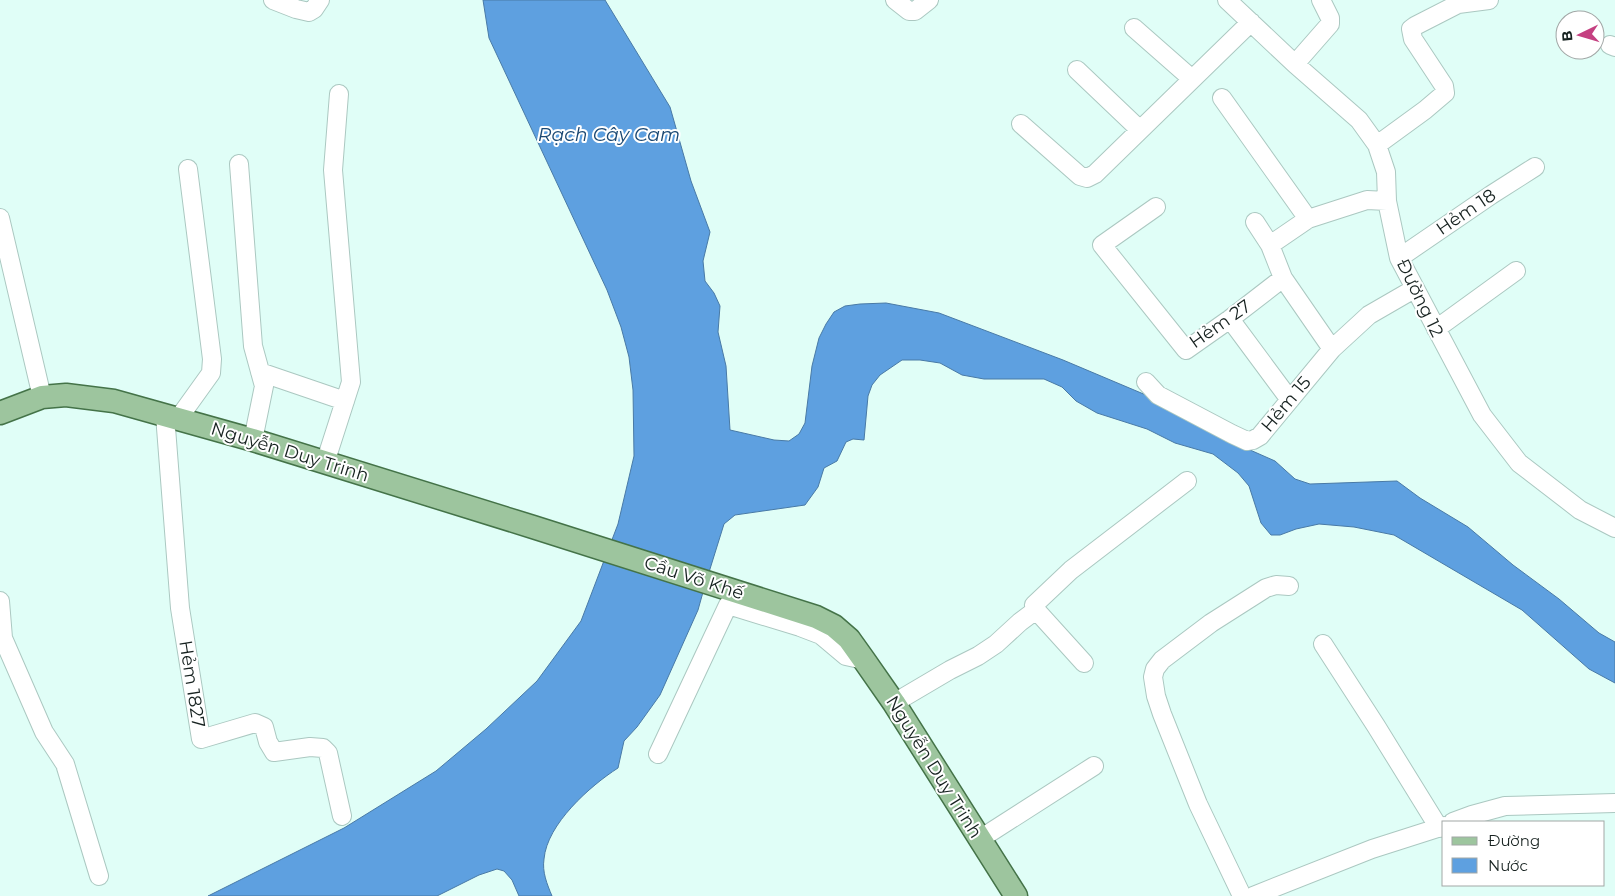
<svg xmlns="http://www.w3.org/2000/svg" width="1615" height="896" viewBox="0 0 1615 896" font-family="Montserrat,sans-serif">
<style>
.water{fill:#5ea0e0;stroke:#497aa6}
.lines{fill:none;stroke-linecap:round;stroke-linejoin:round}
.minor-casing{stroke:#abc8c1;stroke-width:20}
.major-casing{stroke:#447348;stroke-width:25}
.minor{stroke:#fff;stroke-width:18}
.major{stroke:#9dc59e;stroke-width:22}
.labels{text-anchor:middle;stroke-width:4;stroke-linejoin:round;paint-order:stroke}
.street-label{font-size:18px;fill:#172220;stroke:#fff}
.water-label{font-size:19px;font-style:italic;fill:#1a4873;stroke:#fff}
</style>
<rect width="100%" height="100%" fill="#e0fef7"/>
<path class="water" d="M483 0H605L670 107 691 181 710 232 703 261 705 281 714 293 720 306 718 332 726 366 730 430 774 440 789 441 799 434 805 423 812 366 819 338 826 324 834 312 845 306 860 304 886 303 939 313 1063 360 1153 398 1241 446 1275 461 1295 479 1310 484 1397 481 1420 498 1468 527 1513 565 1559 599 1599 633 1615 642V683L1589 669 1522 610 1394 535 1354 527 1319 524 1296 529 1280 535H1271L1261 523 1249 486 1238 473 1213 454 1175 443 1147 429 1097 413 1076 401 1062 387 1044 379H984L962 375 940 363 920 360H902L880 375 872 385 868 396 864 440 853 439 846 442 837 461 824 468 818 487 805 505 735 515 724 524 705 585 698 610 660 695 637 727 624 741 618 768C590 786 547 824 544 859 542 872 547 884 552 896H519L512 880 504 871 497 869 479 875 437 896H208L344 828 436 771 486 729 537 681 581 621 618 524 634 456 633 390 629 357 621 327 607 290 489 38Z"/>
<g class="lines">
<g class="minor-casing">
<path id="minor" d="M273 0 296 9 309 12 314 9 320 0
M895 0 909 11H915L929 0
M1227 0 1295 64 1359 120 1377 145 1386 172 1387 201 1399 258 1482 415 1519 463 1580 510 1615 528
M1134 28 1192 79
M1610 45 1615 47
M1295 64 1330 24V18L1321 0
M1077 70 1140 130
M1222 98 1308 219
M1021 124 1080 176 1087 178 1095 174 1251 22
M1377 145 1425 110 1445 93 1444 86 1413 39 1411 29 1415 26 1458 4 1489 0
M239 164 253 346 264 386 253 440
M1156 207 1102 245 1186 350 1230 319 1283 278 1270 245 1308 219 1367 200 1387 201
M0 218 42 397
M1255 222 1270 245
M1399 258 1491 195 1535 167
M1283 278 1332 349
M1230 319 1290 400
M1436 329 1516 271
M260 372 345 401
M1146 382 1158 395 1232 434 1247 441 1253 440 1260 436 1332 349 1369 315 1414 289
M165 415 180 608 201 739 255 723 264 727 268 742 274 752 310 747 323 748 328 753 342 816
M178 419 211 373 212 359 188 169
M325 463 351 382 333 170 339 94
M0 601 3 638 44 732 65 764 99 876
M1036 610 1034 605 1071 570 1187 481
M1323 644 1376 726 1439 828
M894 703 950 670 978 656 996 644 1020 622 1036 610 1084 663
M658 754 728 605 800 627 821 635 846 656 864 660
M1453 822 1472 815 1505 806 1615 803
M980 839 1094 766
M1242 896 1198 804 1162 714 1156 696 1153 677 1155 669 1162 660 1211 623 1266 588 1276 585 1289 586
M1253 896 1372 849 1444 826"/>
</g>
<g class="major-casing">
<path id="major" d="M0 413 42 397 66 395 114 401 253 440 533 527 816 617 834 626 849 639 864 660 894 703 1016 896"/>
</g>
<use href="#minor" class="minor"/>
<use href="#major" class="major"/>
</g>
<g class="labels">
<g class="street-label">
<text transform="translate(1466 212) rotate(-34)" y="6">Hẻm 18</text>
<text transform="translate(1420 298) rotate(64)" y="6">Đường 12</text>
<text transform="translate(1220 324) rotate(-35)" y="6">Hẻm 27</text>
<text transform="translate(1286 404) rotate(-50)" y="6">Hẻm 15</text>
<text transform="translate(290 452) rotate(17)" y="6">Nguyễn Duy Trinh</text>
<text transform="translate(694 578) rotate(18)" y="6">Cầu Võ Khế</text>
<text transform="translate(192 684) rotate(81)" y="6">Hẻm 1827</text>
<text transform="translate(934 767) rotate(58)" y="6">Nguyễn Duy Trinh</text>
</g>
<g class="water-label">
<text x="609" y="141">Rạch Cây Cam</text>
</g>
</g>
<rect x="1442" y="821" width="162" height="65" fill="#ffffff" stroke="#a2a7a6"/>
<rect x="1452" y="837" width="25" height="8" fill="#9dc59e" stroke="#a2a7a6"/>
<text x="1488" y="846" font-size="15" fill="#172220">Đường</text>
<rect x="1452" y="858" width="25" height="15" fill="#5ea0e0" stroke="#a2a7a6"/>
<text x="1488" y="871" font-size="15" fill="#172220">Nước</text>
<g transform="translate(1580 35) rotate(265)"><circle r="24" fill="#ffffff" stroke="#a2a7a6"/>
<path d="M0-4L9 19L0 12L-9 19Z" fill="#c54081"/>
<text y="-8" font-size="14" font-weight="bold" text-anchor="middle" fill="#172220">B</text>
</g>
</svg>
